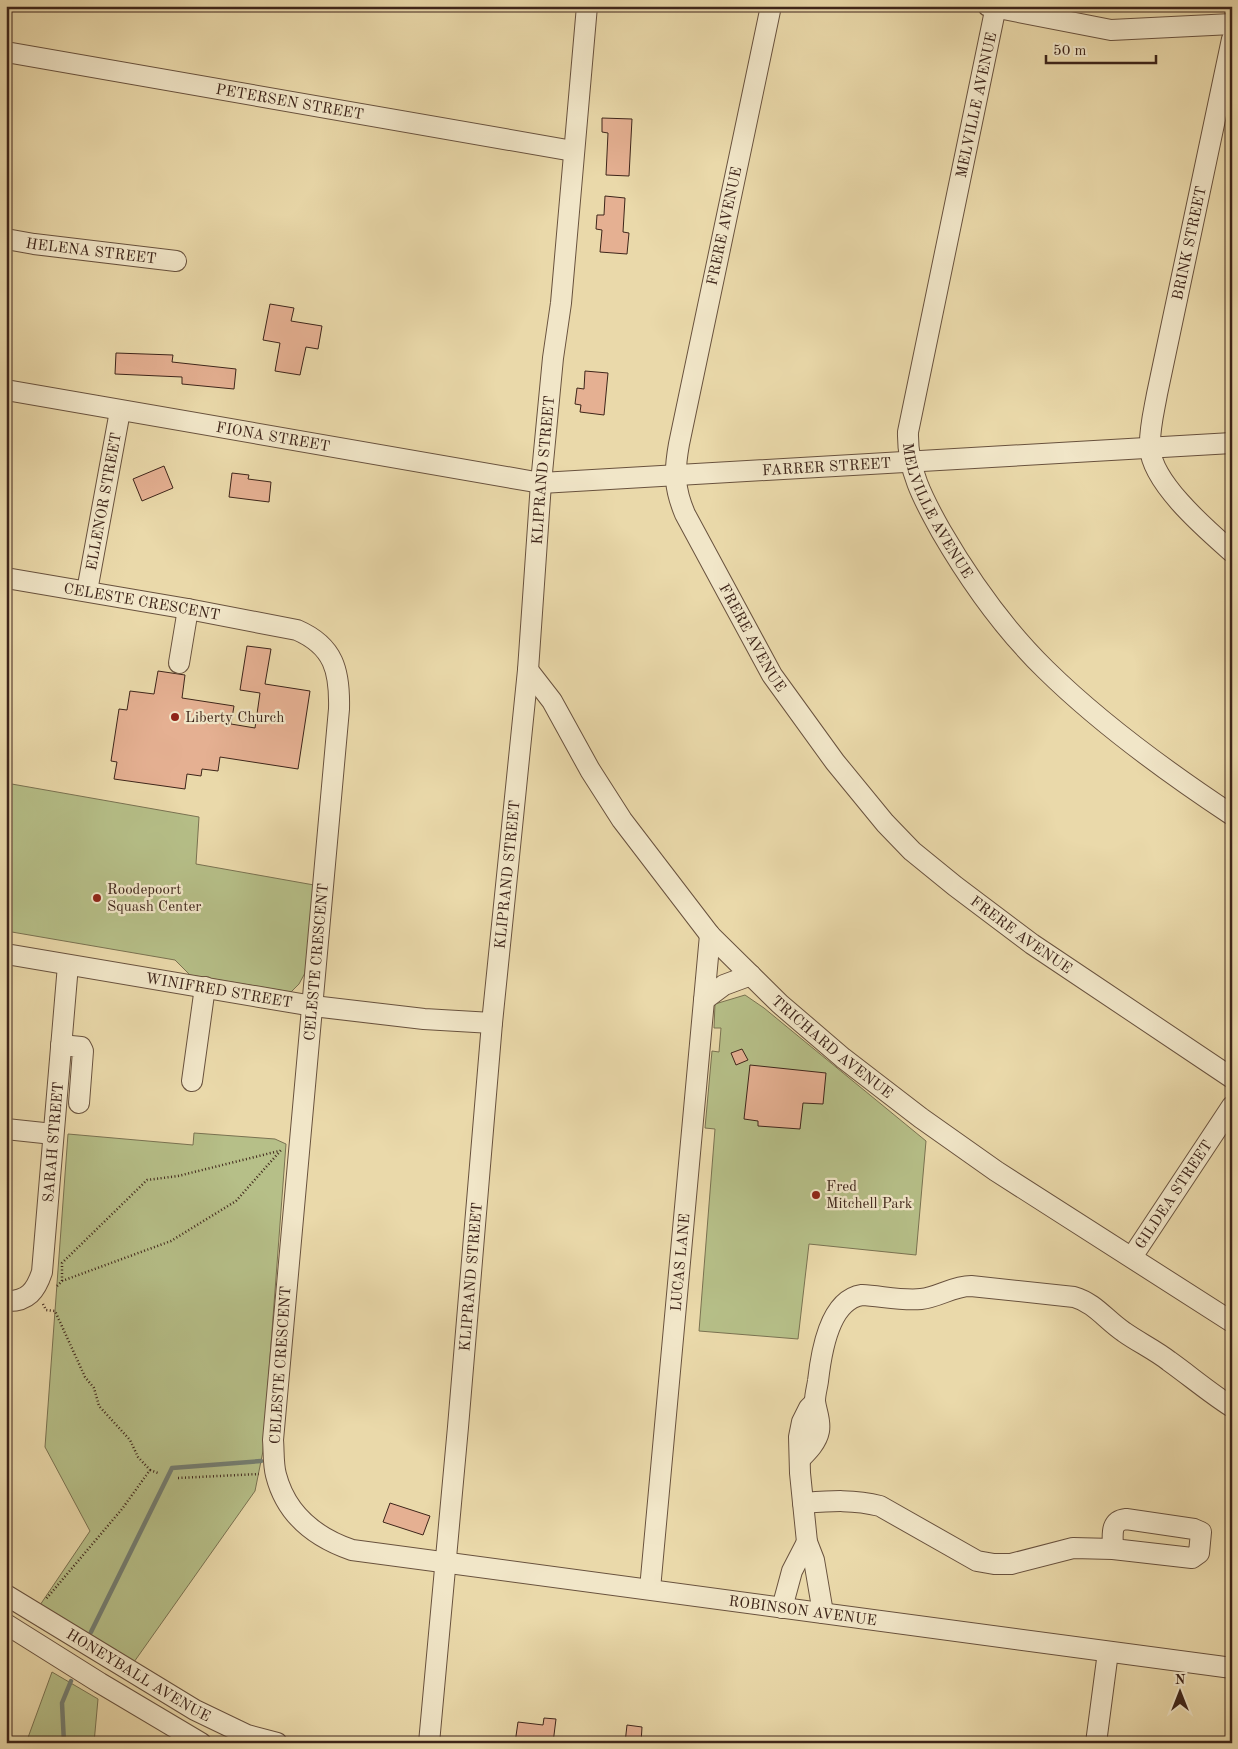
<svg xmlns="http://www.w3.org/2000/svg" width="1238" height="1749" viewBox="0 0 1238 1749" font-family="'Old Standard TT',serif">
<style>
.green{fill:#b6bf88;stroke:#7a7251}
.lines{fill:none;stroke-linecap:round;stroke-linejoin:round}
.stream{stroke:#747e72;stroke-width:4.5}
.building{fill:#e5b092;stroke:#3e251a}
.minor-casing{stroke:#69523e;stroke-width:22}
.path{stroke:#3e251a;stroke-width:2.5;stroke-dasharray:1 2.5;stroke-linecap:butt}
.minor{stroke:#f1e6c8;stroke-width:20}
.poi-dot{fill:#8f2418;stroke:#f1e6c8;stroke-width:2}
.labels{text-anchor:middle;stroke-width:4.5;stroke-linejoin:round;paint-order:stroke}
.street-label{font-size:15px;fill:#3e251a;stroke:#f1e6c8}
.poi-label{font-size:15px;fill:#3e251a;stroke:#f1e6c8;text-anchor:start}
</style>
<rect width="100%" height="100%" fill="#ead9aa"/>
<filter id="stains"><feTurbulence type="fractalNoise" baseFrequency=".004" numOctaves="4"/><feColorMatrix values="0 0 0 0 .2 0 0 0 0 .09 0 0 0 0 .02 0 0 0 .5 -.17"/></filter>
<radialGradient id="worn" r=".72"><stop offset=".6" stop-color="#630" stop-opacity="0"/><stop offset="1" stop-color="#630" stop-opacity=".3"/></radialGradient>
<path class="green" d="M6 783 199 817 196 864 314 885 305 973 299 984 291 992 190 975 175 960 6 931Z
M745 995 764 1008 926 1141 916 1255 809 1244 798 1339 699 1331 715 1129 705 1128 712 1051 719 1052 721 1028H714L715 1004Z
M194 1133 275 1139 286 1144 263 1451 255 1491 134 1662 38 1608 90 1531 45 1447 68 1134 193 1145Z
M52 1672 98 1699 94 1743H26Z"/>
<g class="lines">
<path class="stream" d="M91 1632 172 1468 261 1461
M64 1743 62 1703 71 1681"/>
</g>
<path class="building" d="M602 118 632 119 629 176 606 175 608 133 602 132Z
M605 196 625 198 623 232 629 233 627 254 600 252 602 230 596 229 597 215H604Z
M270 304 294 308 291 321 322 326 318 349 306 347 300 375 275 371 280 343 263 340Z
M116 353 173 355 172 362 236 369 234 389 182 384V377L115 374Z
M585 371 608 373 604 415 580 412 581 405 575 404 577 388 584 389Z
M164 466 173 488 142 501 133 479Z
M232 473 249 475 248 479 271 482 269 502 229 497Z
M247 646 271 649 265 684 310 691 298 769 220 757 218 771 202 769 201 776 187 774 185 789 114 779 117 762 111 761 119 709 127 710 130 691 154 694 158 671 185 675 182 698 234 706 231 724 255 728 260 693 240 690Z
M742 1049 748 1060 736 1065 731 1053Z
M750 1065 826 1073 823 1104 803 1103 800 1129 758 1126V1121L744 1119Z
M390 1503 430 1516 423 1535 383 1522Z
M544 1718 556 1719 553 1743H515L518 1722 543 1725Z
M627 1725 642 1727 641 1743H625Z"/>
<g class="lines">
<g class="minor-casing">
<g id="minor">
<path id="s1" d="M771 6 679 444C674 472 674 488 685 514L772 675 835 762 885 823 912 851 955 886 1032 944 1232 1078"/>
<path d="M988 6 1111 30 1232 24"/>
<path id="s2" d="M996 6 908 432C907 469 923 499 941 531 970 581 1005 630 1046 670 1102 725 1167 772 1232 815"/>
<path d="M1232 39 1157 394C1154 411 1149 430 1150 448 1152 483 1206 529 1232 552"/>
<path id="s3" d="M6 52 573 151"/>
<path id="s4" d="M6 239 34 244 176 261"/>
<path id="s5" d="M6 390 541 483 1232 443"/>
<path id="s6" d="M6 578 188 609 297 630C334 646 340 671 339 709L273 1440C274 1451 273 1464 276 1475 286 1514 314 1537 352 1550L1232 1668"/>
<path id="s7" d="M87 591 120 411"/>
<path d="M179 663 188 609"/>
<path id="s8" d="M528 670 552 701 590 770 622 820 710 935 780 1004 843 1058 921 1118 996 1171 1232 1322"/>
<path id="s9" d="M6 954 313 1006 424 1019 492 1023"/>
<path d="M704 1000 724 985 751 975"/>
<path d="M61 1045 81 1047 83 1051 79 1103"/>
<path d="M192 1081 205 987"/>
<path d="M6 1129 53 1134"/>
<path id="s10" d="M1132 1257 1232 1106"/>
<path id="s11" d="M6 1301C28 1302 36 1290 42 1272L68 965"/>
<path d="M815 1402 809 1408 802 1422 799 1437 800 1473 807 1542 814 1560 823 1613"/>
<path d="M800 1459C808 1451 817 1442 819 1431 821 1420 816 1411 815 1401 815 1394 817 1388 818 1381 821 1354 829 1300 862 1295 881 1296 902 1301 921 1299 939 1297 953 1286 971 1286L1074 1297C1095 1303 1106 1320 1124 1332 1138 1342 1155 1350 1169 1361 1190 1376 1210 1393 1232 1407"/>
<path d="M803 1503C830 1501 854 1499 880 1506L977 1561 994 1564H1011L1073 1548 1113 1549 1192 1558 1199 1553 1201 1532 1194 1529 1126 1519C1109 1521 1113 1536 1113 1549"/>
<path id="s12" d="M650 1589 710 935"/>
<path id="s13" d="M6 1595 195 1710 247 1735 277 1743"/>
<path d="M782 1608 792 1571 807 1542"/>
<path d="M6 1624 100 1683 201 1743"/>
<path id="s14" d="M429 1743 458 1427 492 1023 528 670 541 483 553 358 561 303 587 6"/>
<path d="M1096 1743 1108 1652"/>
</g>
</g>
<path class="path" d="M62 1281V1263L147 1180 178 1176 279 1151
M57 1286 62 1281 171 1241 236 1201 282 1149
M43 1304 46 1310 55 1311 85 1377 94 1388 99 1406 130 1440 138 1457 150 1470 122 1509 46 1599
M150 1470 158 1473
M178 1478 259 1474"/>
<use href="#minor" class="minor"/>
</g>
<g class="poi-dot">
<circle cx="175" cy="717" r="5"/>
<circle cx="97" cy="898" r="5"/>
<circle cx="816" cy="1195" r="5"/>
</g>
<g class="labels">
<g class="street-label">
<text dy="5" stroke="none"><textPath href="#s3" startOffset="288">PETERSEN STREET</textPath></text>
<text transform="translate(976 105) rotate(-78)" y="5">MELVILLE AVENUE</text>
<text transform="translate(724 226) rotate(-78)" y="5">FRERE AVENUE</text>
<text transform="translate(1189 243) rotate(-78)" y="5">BRINK STREET</text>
<text dy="5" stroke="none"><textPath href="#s4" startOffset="86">HELENA STREET</textPath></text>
<text dy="5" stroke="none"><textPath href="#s5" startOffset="271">FIONA STREET</textPath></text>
<text dy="5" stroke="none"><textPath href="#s5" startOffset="829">FARRER STREET</textPath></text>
<text dy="5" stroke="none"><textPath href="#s14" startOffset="1278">KLIPRAND STREET</textPath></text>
<text dy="5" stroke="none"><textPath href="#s7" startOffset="91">ELLENOR STREET</textPath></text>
<text dy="5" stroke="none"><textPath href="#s2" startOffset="520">MELVILLE AVENUE</textPath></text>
<text dy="5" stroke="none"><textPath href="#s6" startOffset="138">CELESTE CRESCENT</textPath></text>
<text dy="5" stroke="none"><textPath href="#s1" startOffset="660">FRERE AVENUE</textPath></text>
<text dy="5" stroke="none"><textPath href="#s14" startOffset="872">KLIPRAND STREET</textPath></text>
<text dy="5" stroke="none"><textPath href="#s1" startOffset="1065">FRERE AVENUE</textPath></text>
<text transform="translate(316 962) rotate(-85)" y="5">CELESTE CRESCENT</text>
<text dy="5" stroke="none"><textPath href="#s9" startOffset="216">WINIFRED STREET</textPath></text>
<text dy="5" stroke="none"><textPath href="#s8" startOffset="488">TRICHARD AVENUE</textPath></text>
<text dy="5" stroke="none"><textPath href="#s11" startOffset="181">SARAH STREET</textPath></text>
<text dy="5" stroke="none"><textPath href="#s10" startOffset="75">GILDEA STREET</textPath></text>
<text dy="5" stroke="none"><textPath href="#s12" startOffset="328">LUCAS LANE</textPath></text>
<text dy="5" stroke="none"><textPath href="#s14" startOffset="468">KLIPRAND STREET</textPath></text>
<text transform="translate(280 1365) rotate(-86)" y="5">CELESTE CRESCENT</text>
<text dy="5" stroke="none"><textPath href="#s6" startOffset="1728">ROBINSON AVENUE</textPath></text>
<text dy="5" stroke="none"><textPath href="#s13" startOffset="155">HONEYBALL AVENUE</textPath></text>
</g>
<g class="poi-label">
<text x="185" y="722">Liberty Church</text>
<text x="107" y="894">Roodepoort<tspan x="107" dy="17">Squash Center</tspan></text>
<text x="826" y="1191">Fred<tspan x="826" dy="17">Mitchell Park</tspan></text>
</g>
</g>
<rect width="1238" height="1749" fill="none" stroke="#ead9aa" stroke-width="25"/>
<rect x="8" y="8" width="1223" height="1734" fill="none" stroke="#3e251a" stroke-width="2.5"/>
<rect x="12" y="12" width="1213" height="1724" fill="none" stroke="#3e251a"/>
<g transform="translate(1180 1692)" stroke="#f1e6c8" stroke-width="4" paint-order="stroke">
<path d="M0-4L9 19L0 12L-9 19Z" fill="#3e251a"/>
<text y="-8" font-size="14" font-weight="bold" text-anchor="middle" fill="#3e251a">N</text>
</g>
<path d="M1046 55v8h110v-8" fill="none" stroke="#3e251a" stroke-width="2.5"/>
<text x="1053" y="55" font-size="15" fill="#3e251a" stroke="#f1e6c8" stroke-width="4" paint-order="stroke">50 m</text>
<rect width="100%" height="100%" filter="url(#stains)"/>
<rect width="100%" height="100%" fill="url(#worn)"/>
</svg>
